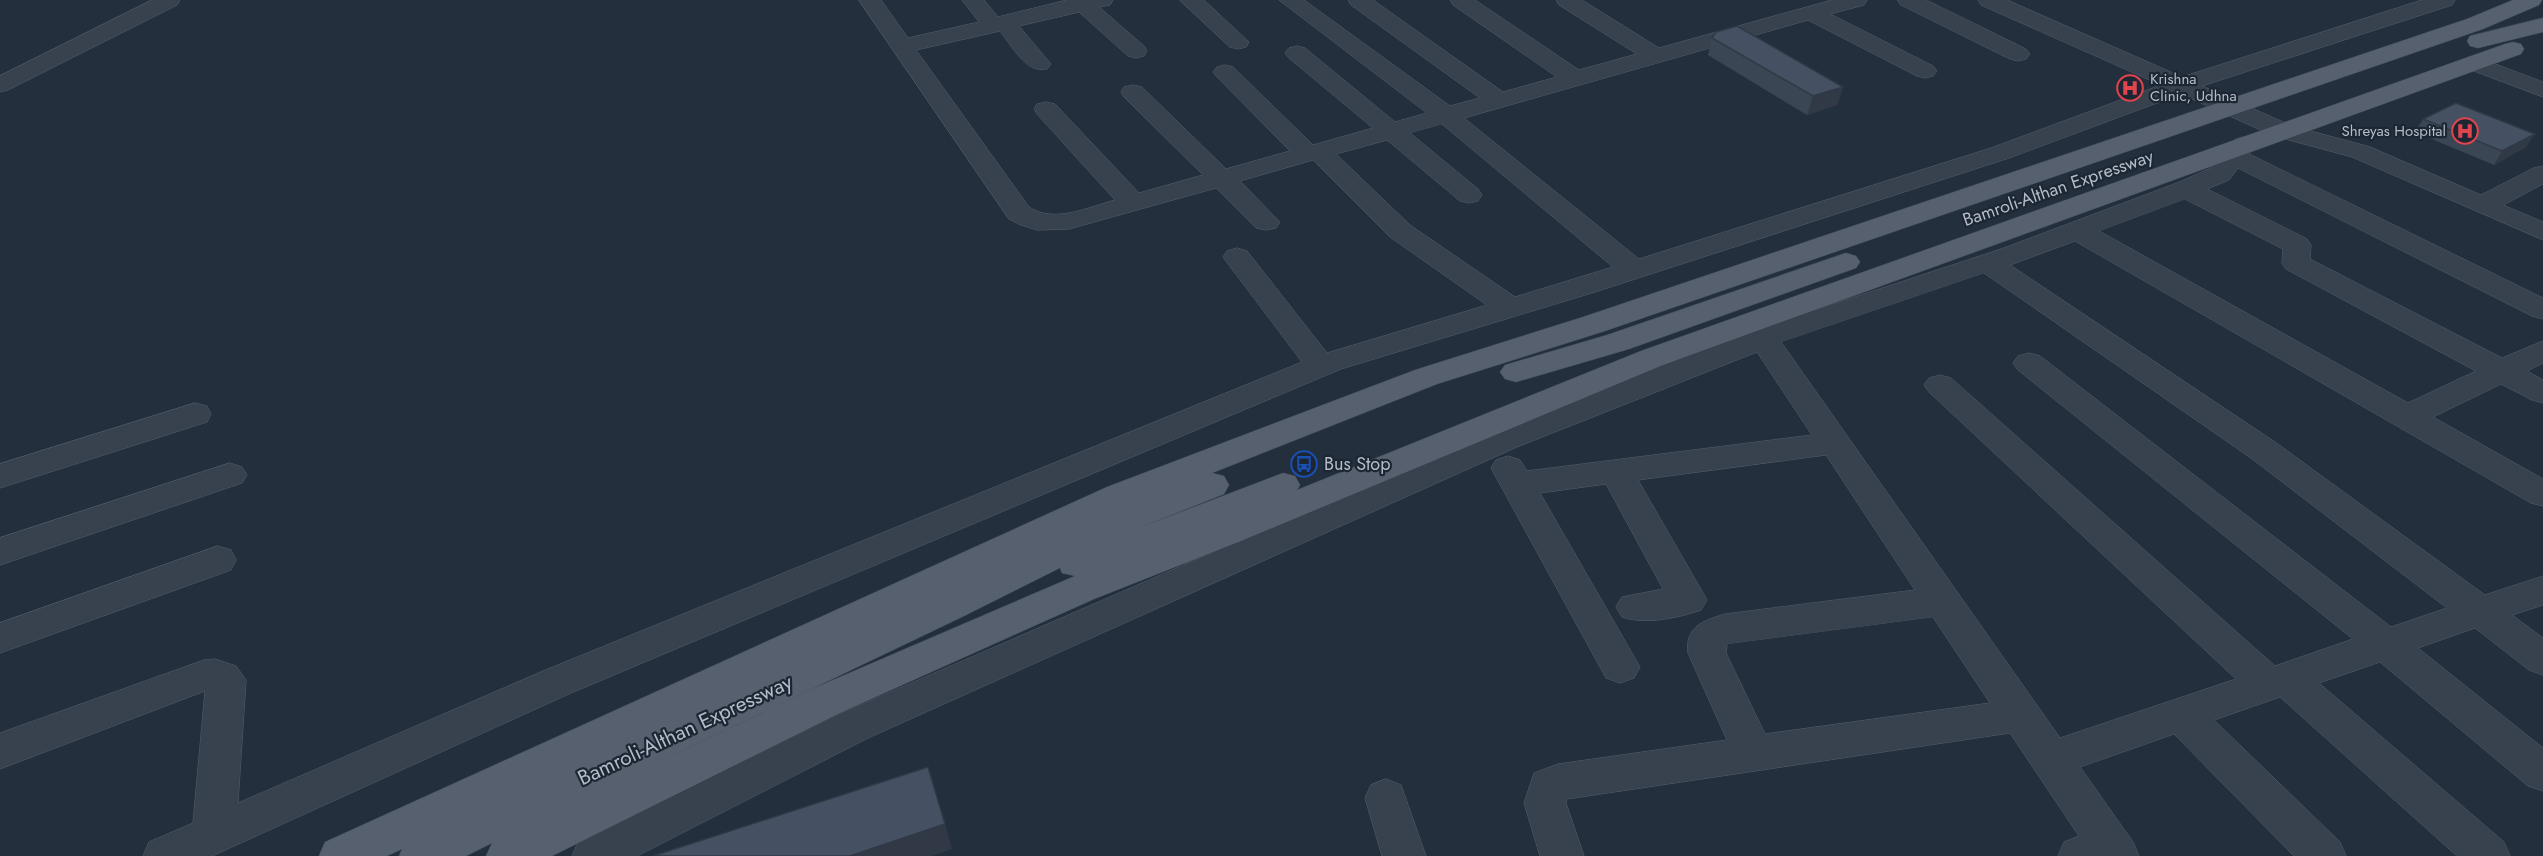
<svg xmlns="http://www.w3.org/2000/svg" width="2543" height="856" viewBox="0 0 2543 856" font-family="Jost,sans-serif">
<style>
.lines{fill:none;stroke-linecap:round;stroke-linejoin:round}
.minor-casing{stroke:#565f6c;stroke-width:1}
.major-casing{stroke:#414a57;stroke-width:1}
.minor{fill:#38414e;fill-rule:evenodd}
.major{fill:#56606e;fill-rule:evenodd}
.wall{fill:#3b4654}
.shaded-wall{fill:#303945}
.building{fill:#455162;stroke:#303945;stroke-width:1.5}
.labels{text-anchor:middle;stroke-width:4.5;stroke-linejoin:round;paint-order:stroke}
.far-poi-label{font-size:15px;fill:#b4bcc9;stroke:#1d2633;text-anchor:start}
.street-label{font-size:18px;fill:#b4bcc9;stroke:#1d2633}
.poi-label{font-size:18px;fill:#b4bcc9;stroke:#1d2633;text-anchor:start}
.near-street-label{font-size:21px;fill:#b4bcc9;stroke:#1d2633}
</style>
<rect width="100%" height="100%" fill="#242f3e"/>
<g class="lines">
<g class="minor-casing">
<path id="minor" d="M152 0H180L177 5 8 90 0 92V76Z
M859 0H881L908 38 979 22 962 0H984L998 17 1067 0H1113L1110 5 1099 7 1144 46 1147 51 1144 56 1136 58 1128 56 1079 12 1019 26 1051 64 1047 69C1026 74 1012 46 1000 31L916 50 1029 207C1054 224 1089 207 1115 200L1037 114 1034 109 1037 104 1046 102 1055 104 1139 193 1203 175 1124 97 1121 92 1124 87 1133 85 1142 87 1226 169 1290 151 1217 77 1213 72 1217 67 1225 65 1233 67 1313 145 1373 128 1289 58 1285 53 1289 48 1297 46 1305 48 1395 122 1427 113 1279 0H1304L1450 106 1480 98 1351 5 1348 0H1373L1503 92 1557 77 1453 5 1450 0H1475L1579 70 1637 54 1559 5 1556 0H1582L1659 48 1832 0H1867L1864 5 1830 14 1933 66 1937 71 1933 76 1925 78 1917 76 1808 20 1464 118 1639 259 1991 148 2161 85 1981 5 1978 0H2007L2182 77 2422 0H2455L2452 5 2202 86 2292 126 2370 147 2481 195 2534 168 2543 166V184L2503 205 2543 222V240L2352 157 2274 136 2181 94 2009 158 1595 292 1341 369 571 693 212 856H143L149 842 193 823 205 691 0 769V733L204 660 215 659 236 666 246 680 238 803 543 671 1302 362 1223 257 1227 251 1237 248 1247 251 1327 353 1487 305 1390 237 1313 160 1240 181 1280 222 1276 228 1266 230 1256 228 1216 188 1069 229 1037 230 1021 225 1009 219ZM1442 124 1613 267 1515 297 1410 225 1336 154 1387 140 1460 201 1469 203 1478 201 1482 195 1478 189 1410 133Z
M1180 0H1204L1249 42 1246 47 1238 49 1230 47Z
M1898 0H1926L2026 49 2030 54 2026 59 2018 61 2010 59 1901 5Z
M2474 56 2543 82V97L2466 68 2462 63 2466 58Z
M2243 137 2252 140 2256 145 2249 154 2543 298V319L2532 316 2238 168 2229 180 2207 189 2307 239 2311 245 2310 259 2502 358 2543 341V363L2527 371 2543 380V403L2532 400 2501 384 2433 417 2543 479V506L2531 503 2075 241 2010 265 2275 442 2485 595 2543 576V605L2512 615 2543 638V675L2529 670 2475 628 2418 648 2543 748V791L2528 786 2380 662 2319 683 2504 842 2510 856H2457L2280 697 2214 720 2340 842 2346 856H2294L2174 734 2080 767 2133 842 2139 856H2058L2064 842 2079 836 2010 733 1567 799 1566 803 1584 856H1540L1524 803 1534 773 1558 764 1727 740 1688 653C1685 626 1703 621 1725 614L1915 590 1826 455 1638 480 1707 600 1701 610C1678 618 1645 625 1622 617L1616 607 1622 597 1663 589 1606 484 1540 493 1640 667 1634 678 1620 683 1606 678 1491 468 1496 460 1508 456 1520 460 1527 471 1812 435 1757 352 1517 447 868 738 637 856H572L578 842 840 714 1493 431 1752 331 2004 248 2177 183 2211 168 2234 140ZM2185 199 2283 249 2282 263 2286 269 2476 371 2408 403 2099 231ZM1984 273 2251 458 2447 608 2391 627 2040 356 2029 353 2018 356 2013 363 2018 370 2353 639 2275 666 1951 378 1940 375 1929 378 1924 385 1929 392 2236 679 2060 738 1781 342ZM1933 617 1990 703 1765 734 1726 653 1727 644Z
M195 403 207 406 211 414 207 422 0 488V464Z
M230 463 242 467 247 475 242 483 0 565V538Z
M218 546 231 550 236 560 231 570 0 653V623Z
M1386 779 1401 785 1426 856H1382L1365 798 1371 785Z"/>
</g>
<g class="major-casing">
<path id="major" d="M2513 0H2542L2539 5 2483 29 1605 331 1437 384 1212 473 1224 476 1229 485 1224 494 1139 528 1283 473 1295 476 1300 485 1297 490 1641 351 2505 44 2513 42 2521 44 2524 49 2521 54 1663 365 1241 541 1094 599 840 713 552 856H486L492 843 466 856H399L402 849 387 856H319L325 842 1107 487 1415 370 1583 317 2467 19ZM1060 568 1062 573 1075 576 812 689 617 782 964 616Z
M2543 18V32L2478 48 2470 46 2467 41 2470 36Z
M1846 253 1856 256 1860 262 1856 268 1629 349 1516 382 1505 379 1500 372 1505 365 1607 335Z"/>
</g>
<use href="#minor" class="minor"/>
<use href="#major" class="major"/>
</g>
<path class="wall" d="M1712 38 1843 87 1837 105 1807 115 1708 55Z
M2423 119 2526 147 2494 165 2415 132Z"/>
<path class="shaded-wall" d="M1843 87 1837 105 1807 115 1813 96Z
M2535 134 2526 147 2494 165 2502 151Z
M945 824 952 849 932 856H850Z"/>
<path class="building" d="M1737 26 1843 87 1813 96 1712 38 1716 32Z
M2456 103 2535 134 2502 151 2423 119Z
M928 767 945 824 850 856H653Z"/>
<defs>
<g id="hospital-ring" transform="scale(1.35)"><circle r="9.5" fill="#1d2633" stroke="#e0444e" stroke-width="1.5"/><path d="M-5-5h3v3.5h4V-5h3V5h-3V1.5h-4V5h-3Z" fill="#e0444e"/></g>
<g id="bus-ring" transform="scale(1.35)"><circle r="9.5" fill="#1d2633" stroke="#1a4fb4" stroke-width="1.5"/><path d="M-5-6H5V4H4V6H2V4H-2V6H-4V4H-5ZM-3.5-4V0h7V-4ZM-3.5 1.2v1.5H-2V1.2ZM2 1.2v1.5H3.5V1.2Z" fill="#1a4fb4"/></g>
</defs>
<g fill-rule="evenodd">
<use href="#hospital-ring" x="2130" y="88"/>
<use href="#hospital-ring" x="2465" y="131"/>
<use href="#bus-ring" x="1304" y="464"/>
</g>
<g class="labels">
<g class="far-poi-label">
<text x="2150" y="84">Krishna<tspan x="2150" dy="17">Clinic, Udhna</tspan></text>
<text x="2446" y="136" text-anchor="end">Shreyas Hospital</text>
</g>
<g class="street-label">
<text transform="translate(2058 188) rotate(-19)" y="6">Bamroli-Althan Expressway</text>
</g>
<g class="poi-label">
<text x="1324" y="470">Bus Stop</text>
</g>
<g class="near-street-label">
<text transform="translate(685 730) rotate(-25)" y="7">Bamroli-Althan Expressway</text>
</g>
</g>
</svg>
